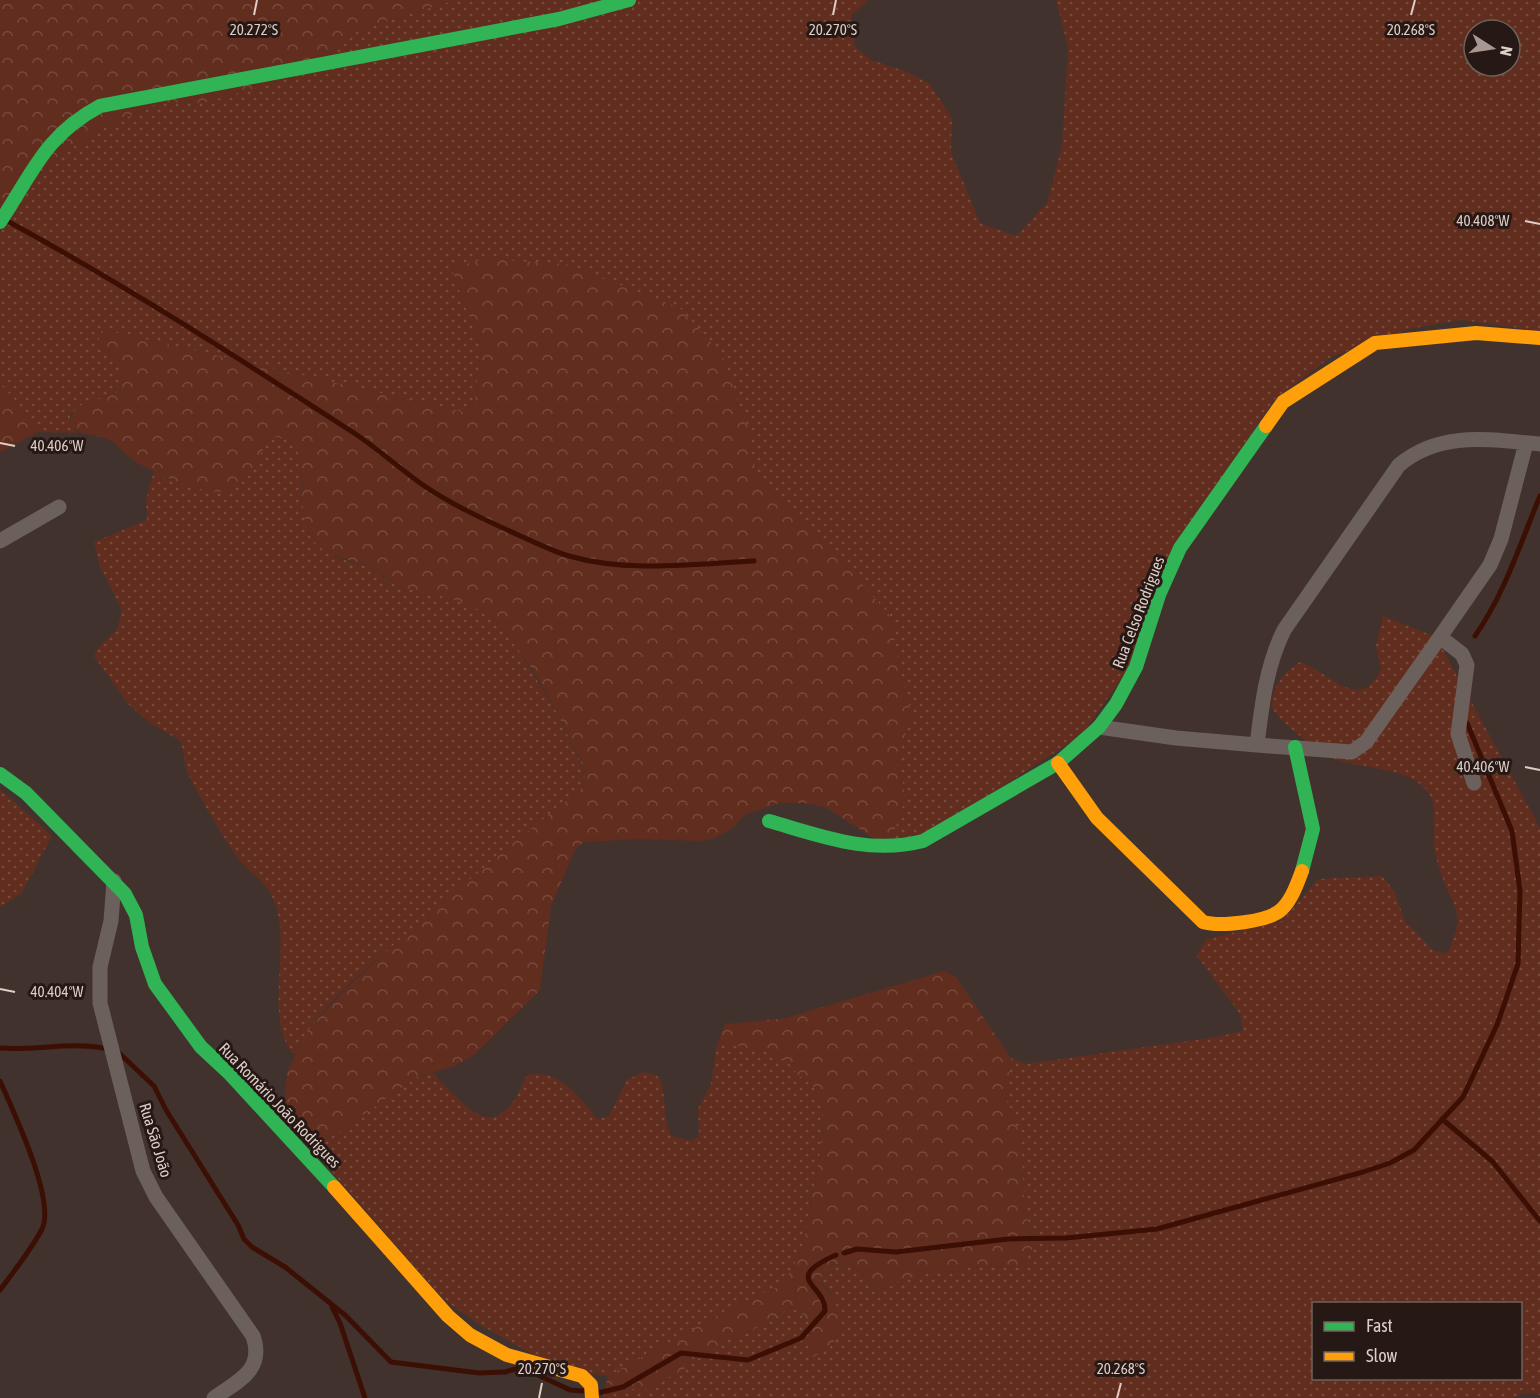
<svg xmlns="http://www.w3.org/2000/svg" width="1540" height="1398" viewBox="0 0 1540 1398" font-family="'Asap Condensed',sans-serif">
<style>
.grass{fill:url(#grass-dots);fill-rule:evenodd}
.forest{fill:url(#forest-crowns)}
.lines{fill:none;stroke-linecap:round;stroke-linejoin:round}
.stream{stroke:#3c0f05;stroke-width:5}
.street{stroke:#6c605d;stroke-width:15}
.fast{stroke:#30b455;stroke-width:14}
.slow{stroke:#ff9f0a;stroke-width:14}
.ticks{fill:none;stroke:#dfcdc7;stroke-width:2}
.labels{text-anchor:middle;stroke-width:6;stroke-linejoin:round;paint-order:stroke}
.street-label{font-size:16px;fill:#dfcdc7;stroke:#261915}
.ticks-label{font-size:15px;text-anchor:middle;fill:#dfcdc7;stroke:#261915;stroke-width:6;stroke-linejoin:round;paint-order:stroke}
</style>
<defs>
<pattern id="grass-dots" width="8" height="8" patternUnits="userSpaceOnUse" patternTransform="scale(1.5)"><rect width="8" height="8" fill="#612d1e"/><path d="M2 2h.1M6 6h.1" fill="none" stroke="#774a3d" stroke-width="1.8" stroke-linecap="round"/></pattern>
<pattern id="forest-crowns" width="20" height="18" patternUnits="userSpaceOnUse" patternTransform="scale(1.5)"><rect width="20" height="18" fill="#612d1e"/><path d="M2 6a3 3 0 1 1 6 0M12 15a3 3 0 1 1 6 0" fill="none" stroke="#774a3d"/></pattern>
</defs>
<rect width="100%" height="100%" fill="#41322d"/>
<path class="grass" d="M456 0H868L851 16 855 46 871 60 905 71 929 83 952 118 951 152 980 223 1016 236 1047 203 1062 146 1068 47 1056 0H1540V331L1461 320 1409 329 1331 357 1274 400 1174 549 1134 660 1082 735 930 833 886 844C898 822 913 793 897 770L899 754 912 715 901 678 891 617 835 553 756 477 451 268 481 348 475 400 464 412 104 330 98 333 100 343 123 365 120 391 70 414V425L77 433 38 432 18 403 0 384V219L58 156 102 129 160 102 302 75 360 29ZM1474 30H1510V66H1474Z
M272 435 285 437 300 453 304 515 309 535 338 558 374 568 387 580 450 598 476 608 492 619 512 639 557 713 577 755 585 774 582 788C525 833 469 880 414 928 372 964 319 1003 296 1053H292C265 1015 289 954 277 910 270 882 252 876 236 856 227 843 190 782 186 768 184 759 183 750 181 741L150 723 129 705 94 656 97 649 117 630 122 610 100 567 94 542 147 520 146 500 154 471 169 480 253 463Z
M1383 616 1436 637 1540 828V1395C1531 1390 1522 1394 1513 1398H603L606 1384C656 1396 685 1363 724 1341 738 1334 754 1331 767 1323 775 1319 782 1312 790 1307L804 1315 813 1329 808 1349 814 1356 830 1347 843 1329 828 1289 819 1281 828 1265C867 1260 857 1282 885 1290L898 1281 934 1272 961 1271 973 1264 1016 1268 1032 1237 1024 1202 1021 1139 1006 1095 1011 1058 1026 1064 1216 1037 1243 1031 1240 1014 1197 956 1206 939 1282 921 1318 879 1382 876 1394 891 1405 921 1434 951 1444 953 1449 951C1452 940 1459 927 1457 916 1456 904 1448 893 1444 882 1439 870 1436 858 1434 846 1432 830 1438 806 1428 792 1408 765 1357 770 1330 757 1319 752 1273 717 1272 706 1271 687 1285 671 1300 662 1329 671 1360 715 1381 669L1376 646ZM1314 1304H1520V1378H1314Z
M0 789 52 836 21 894 0 907Z
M717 1044 768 1050 788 1061 797 1074 813 1086 821 1103 823 1128 820 1153 804 1241 793 1268 780 1286 737 1305 610 1376 580 1373 534 1355 477 1323 443 1299 318 1156 315 1138 333 1136 417 1077 435 1073 438 1080C462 1098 486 1142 515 1099 520 1091 522 1083 527 1075 561 1069 578 1096 598 1119L609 1116 627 1080 643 1072C647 1073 654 1074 657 1076 668 1084 661 1121 672 1136L692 1141 699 1136 698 1109 711 1084Z"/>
<path class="forest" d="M0 0H456L360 29 302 75 203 103 160 102 102 129 58 156 0 219Z
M486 259 566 264 680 308 722 355 747 425 756 477 835 553 891 617 901 678 912 715 899 754 897 770C911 790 901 817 891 838L875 839 827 808 805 803H779L744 815 733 828 715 838 700 841 639 839 584 842 576 848 551 906 540 990 474 1055 455 1066 417 1077 333 1136 315 1138 297 1130 286 1116 285 1094 287 1073 306 1032 347 988 390 948 507 848 582 788C583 785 585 778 585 775 583 762 567 734 561 721 544 686 510 628 477 609 453 596 425 594 399 586 388 582 383 573 373 568 356 560 338 560 322 549 282 521 327 443 272 436 262 448 245 486 232 490 206 498 158 475 136 462 126 456 118 444 107 439 93 433 81 437 70 425 72 397 99 403 120 391L123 365 100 343 98 333 104 330 464 412 475 400 481 348 451 268Z
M0 384 18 403 38 432 0 452Z
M944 971 956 977 1011 1058 1006 1095 1021 1139 1024 1202 1033 1246 1026 1263 1016 1268 973 1264 961 1271 934 1272 898 1281 886 1290C857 1282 867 1260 828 1265L819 1281 835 1301 843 1329 830 1347 813 1357 808 1349 812 1329 804 1315 790 1307 766 1324 724 1341 681 1371 643 1391 606 1384 608 1376 737 1305 780 1286 793 1268 804 1241 820 1153 823 1128 821 1103 813 1086 797 1074 788 1062 768 1050 717 1044 726 1022 728 1024 786 1018Z"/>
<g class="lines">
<path class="stream" d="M9 222C127 286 241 360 354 433 378 449 399 468 423 485 455 507 492 523 527 539 541 545 555 552 569 556 628 573 694 564 754 561
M1475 636C1505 593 1520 544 1540 496
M0 1048C38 1051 69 1041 108 1049
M118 1052 154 1086 166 1110 238 1225 244 1239 252 1247 285 1267 345 1315 391 1362 479 1373 505 1372 522 1367
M0 1081C13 1111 56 1200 42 1229 31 1250 14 1271 0 1290
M1442 1119 1492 1161 1540 1221
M844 1253 857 1249 896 1252 1008 1239 1066 1238 1157 1229 1363 1172 1390 1163 1414 1150 1463 1097 1497 1025 1518 964 1520 891 1512 831 1467 723
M332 1307 340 1323 365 1398
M536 1374 570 1390 584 1391
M598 1393 623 1387 681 1353 748 1360 801 1338 825 1311C826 1284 780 1280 836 1255"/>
<path class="street" d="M0 541 59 507
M1440 637 1490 565 1501 539 1526 443
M1099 727 1176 738 1257 745
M1474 783 1458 734 1467 665 1462 654 1440 637 1366 742 1352 752 1257 745C1262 704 1266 667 1284 630L1399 465C1441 430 1490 440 1540 444
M114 881 111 921 100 967V1003L143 1171 156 1197 253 1336C265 1370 238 1381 214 1398"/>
<path class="fast" d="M0 222C33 173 44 136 100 106L559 19 629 0
M1295 747 1313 829 1302 871
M0 774 26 793 125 894 136 915 142 947 155 984 201 1047 229 1073 334 1187
M769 821C821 836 869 855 923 841L1058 763 1099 727 1116 704 1136 667 1159 595 1180 548 1266 426"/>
<path class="slow" d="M1266 426 1283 402 1375 343 1476 333 1540 338
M1058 763 1097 818 1203 922C1220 927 1269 922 1282 909 1292 899 1297 884 1302 871
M334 1187 448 1316 470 1335 507 1355 582 1376 591 1385 592 1398"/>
</g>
<path class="ticks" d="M254 15 257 0M833 15 836 0M1411 15 1415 0M1525 221 1540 224M0 443 15 446M1525 767 1540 770M0 989 15 992M539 1398 542 1383M1117 1398 1121 1383"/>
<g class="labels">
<g class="street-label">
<text transform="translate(1138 612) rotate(-69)" y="6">Rua Celso Rodrigues</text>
<text transform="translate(280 1105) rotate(46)" y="6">Rua Romário João Rodrigues</text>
<text transform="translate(156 1140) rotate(73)" y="6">Rua São João</text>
</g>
</g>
<g class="ticks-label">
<text x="254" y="35">20.272°S</text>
<text x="833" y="35">20.270°S</text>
<text x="1411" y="35">20.268°S</text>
<text x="1483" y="226">40.408°W</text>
<text x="57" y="451">40.406°W</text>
<text x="1483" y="772">40.406°W</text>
<text x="57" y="997">40.404°W</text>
<text x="542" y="1374">20.270°S</text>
<text x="1121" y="1374">20.268°S</text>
</g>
<rect x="1312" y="1302" width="210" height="78" fill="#261915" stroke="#70615c" stroke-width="1.5"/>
<rect x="1324" y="1322" width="30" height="9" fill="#30b455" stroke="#70615c" stroke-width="1.5"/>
<text x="1366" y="1332" font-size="18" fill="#dfcdc7">Fast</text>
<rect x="1324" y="1352" width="30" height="9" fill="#ff9f0a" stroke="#70615c" stroke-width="1.5"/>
<text x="1366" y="1362" font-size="18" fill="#dfcdc7">Slow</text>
<g transform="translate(1492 48) rotate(102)"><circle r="28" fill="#261915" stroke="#70615c" stroke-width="1.5"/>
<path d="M0-4.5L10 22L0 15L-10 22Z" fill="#a89791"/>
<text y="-9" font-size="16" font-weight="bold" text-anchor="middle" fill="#dfcdc7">N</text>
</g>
</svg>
